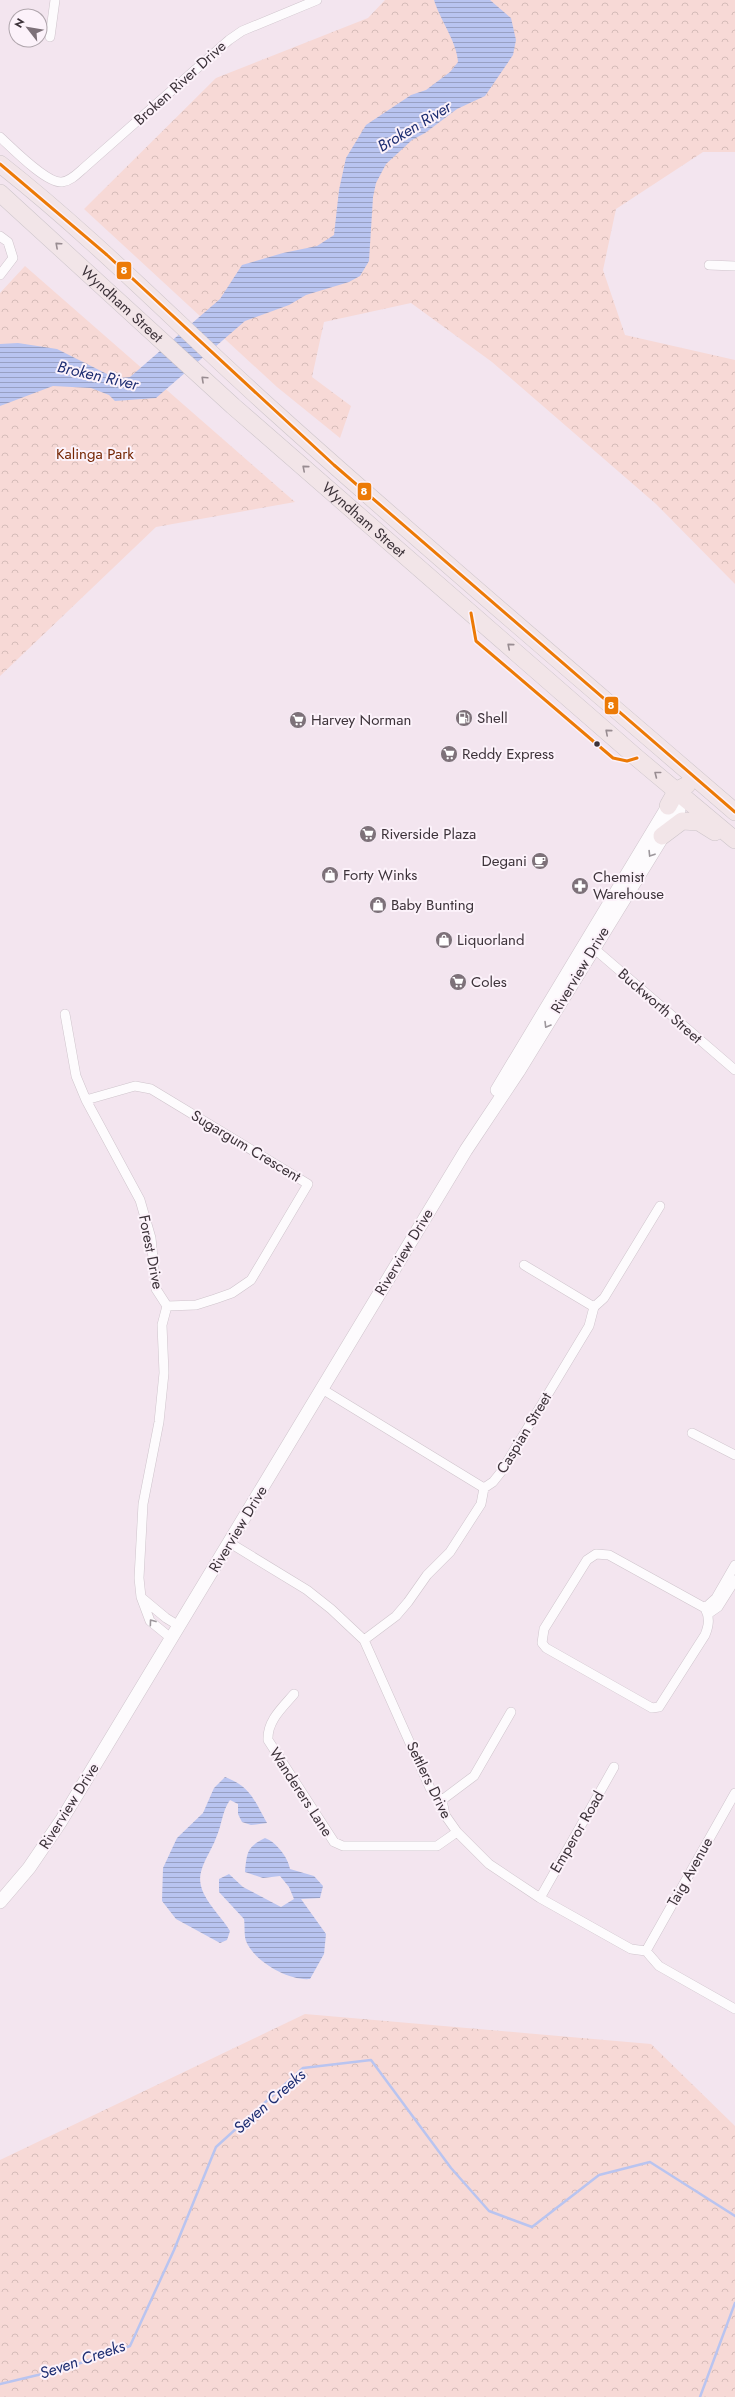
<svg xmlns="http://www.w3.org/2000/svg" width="735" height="2397" viewBox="0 0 735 2397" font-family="Jost,sans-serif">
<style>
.forest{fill:url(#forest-crowns)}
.water{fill:url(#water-rules)}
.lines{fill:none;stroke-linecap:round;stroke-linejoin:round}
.stream{stroke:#b9c4f0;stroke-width:2.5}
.street-casing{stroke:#cfc4cc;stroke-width:10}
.secondary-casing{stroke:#cfc4cc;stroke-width:14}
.highway-casing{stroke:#cdc5ca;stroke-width:18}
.street{stroke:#fdfbfd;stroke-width:9}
.secondary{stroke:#fdfbfd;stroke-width:13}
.highway{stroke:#f2e5e8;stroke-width:17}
.bus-1-casing{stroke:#fcf2fa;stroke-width:6}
.bus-1{stroke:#ec7a06;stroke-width:3}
.oneway{stroke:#988c91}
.oneway2{stroke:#9d979c}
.bus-dot{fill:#3d333a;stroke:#fcf2fa;stroke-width:1.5}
.labels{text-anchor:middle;stroke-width:4;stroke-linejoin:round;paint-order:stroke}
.street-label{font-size:15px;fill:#3d333a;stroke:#fcf2fa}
.park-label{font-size:15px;fill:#752603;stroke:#fcf2fa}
.poi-label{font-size:15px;fill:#3d333a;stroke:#fcf2fa;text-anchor:start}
.water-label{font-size:16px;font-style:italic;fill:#1e2e72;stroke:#fcf2fa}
.line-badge{stroke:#fcf2fa;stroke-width:1.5}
.badge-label{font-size:11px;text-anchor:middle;font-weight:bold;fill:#fff}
</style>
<defs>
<pattern id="forest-crowns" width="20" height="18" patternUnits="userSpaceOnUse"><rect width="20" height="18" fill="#f7d9d6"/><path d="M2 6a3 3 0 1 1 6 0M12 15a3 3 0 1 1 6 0" fill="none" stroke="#d5bbb8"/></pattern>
<pattern id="water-rules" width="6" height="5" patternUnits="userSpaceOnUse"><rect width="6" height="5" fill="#b9c4f0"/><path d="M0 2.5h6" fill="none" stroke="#98a0c3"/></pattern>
</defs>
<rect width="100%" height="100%" fill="#f3e5ef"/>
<path class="forest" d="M385 0H735V152H703L616 209 603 270 625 335 735 360V584L656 504 492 362 411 303 324 322 312 377 351 406 340 438 277 387 84 209 216 78 368 18Z
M25 266 295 502 156 527 0 676V293Z
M305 2014 651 2044 735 2126V2397H0V2160Z"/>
<path class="water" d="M434 0H490L511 18 516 40 513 55 485 96 457 109 425 133 412 140 386 164 376 183 373 197 369 261 360 276 349 282 306 295 289 305 245 321 156 398 115 401 109 395 91 388 53 386 0 406V344L18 343 57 349 111 376 120 378 130 377 220 299 242 265 283 253 317 246 334 235 339 190 346 158 366 125 411 95 426 90 450 72 458 62C457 42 440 20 434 0Z
M225 1777C251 1787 254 1800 267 1823L251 1825 242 1822 238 1814V1804L230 1800C222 1811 222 1825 216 1838 212 1849 204 1860 201 1872 195 1894 220 1914 230 1931L227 1940 220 1943 176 1919 162 1901 163 1868 177 1838 203 1813 214 1788Z
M265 1838C276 1842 288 1857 290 1869L314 1876 323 1886 320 1898 301 1899 326 1934 324 1954 310 1979C288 1981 254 1961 246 1941 244 1936 245 1925 244 1919L219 1892V1879L229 1874 243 1887 281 1907 294 1899 289 1887 280 1876 263 1878 245 1872C247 1852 247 1847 265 1838Z"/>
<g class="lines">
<path class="stream" d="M0 2384 63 2369 130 2346 174 2250 216 2147 303 2068 371 2060 451 2168 489 2211 532 2227 599 2175 650 2162 735 2216
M700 2397 735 2303"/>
<g class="street-casing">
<path id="street" d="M50 37 55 0
M0 137C12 148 47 184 62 182 71 181 78 173 85 167L229 40 242 31 317 0
M0 236 8 242 13 258 0 275
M709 265 735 266
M590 945 735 1070
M65 1014 76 1076 86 1100 140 1200 151 1238 156 1289 167 1306 162 1325 164 1373 159 1422 143 1504 139 1578 141 1597 150 1621 172 1639
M86 1100 135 1086 151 1089 308 1184 251 1280 232 1293 215 1299 196 1305 167 1306
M524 1265 594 1307
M322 1389 484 1488
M692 1433 735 1455
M230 1543 307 1590 331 1609 364 1640 430 1788 442 1800 445 1815 457 1832 489 1864 540 1898 622 1944 631 1949 646 1951 659 1966 735 2009
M596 1554 609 1555 705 1608C710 1618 709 1625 705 1635L659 1707 652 1708 546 1648 542 1643 544 1629 587 1560Z
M142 1598 166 1618 179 1626
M705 1608 716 1598 735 1565
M708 1614 718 1607 735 1580
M364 1640 396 1616 408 1602 427 1575 450 1552 481 1504 484 1488 493 1482 501 1472 589 1326 594 1307 604 1298 660 1206
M294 1694C282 1708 267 1721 268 1740L334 1842 343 1846H437L457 1832
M442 1800 474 1776 511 1712
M540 1898 614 1767
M646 1951 735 1793"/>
</g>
<g class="secondary-casing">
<path id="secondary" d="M497 1090 668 806
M0 1902 29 1868 61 1821 466 1150 518 1072 679 810"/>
</g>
<g class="highway-casing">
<g id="highway">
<path d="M0 164C98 241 185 332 278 415 428 550 582 680 735 812"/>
<path id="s1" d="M0 193 233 406 637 758 735 840"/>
<path d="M668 806 677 790 687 785"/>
<path d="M662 836 682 821 699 822 715 832"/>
</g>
</g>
<use href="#street" class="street"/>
<use href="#secondary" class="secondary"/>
<use href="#highway" class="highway"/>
<g class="bus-1-casing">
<path id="bus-1" d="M0 164 107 255 334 465 735 812
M471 613 476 641 613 758 627 761 637 758"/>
</g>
<use href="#bus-1" class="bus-1"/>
</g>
<defs><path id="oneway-chevron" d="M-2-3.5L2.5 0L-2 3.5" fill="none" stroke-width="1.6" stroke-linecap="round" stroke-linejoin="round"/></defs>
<g class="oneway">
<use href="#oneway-chevron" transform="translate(58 245) rotate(-138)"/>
<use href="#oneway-chevron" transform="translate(204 379) rotate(-137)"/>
<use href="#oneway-chevron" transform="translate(305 468) rotate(-139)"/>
<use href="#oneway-chevron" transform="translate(510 646) rotate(-139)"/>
<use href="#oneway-chevron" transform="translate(608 732) rotate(-139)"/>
<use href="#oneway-chevron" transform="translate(657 774) rotate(-142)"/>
</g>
<g class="oneway2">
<use href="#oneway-chevron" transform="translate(651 854) rotate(122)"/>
<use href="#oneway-chevron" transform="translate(547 1025) rotate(121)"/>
<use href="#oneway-chevron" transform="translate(152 1622) rotate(-126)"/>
</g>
<defs>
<g id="fuel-disc" transform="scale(0.9)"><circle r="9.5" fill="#7d7179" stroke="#fcf2fa"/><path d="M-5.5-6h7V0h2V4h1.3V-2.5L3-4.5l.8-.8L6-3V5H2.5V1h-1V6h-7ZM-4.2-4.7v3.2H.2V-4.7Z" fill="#fff"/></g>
<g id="supermarket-disc" transform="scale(0.9)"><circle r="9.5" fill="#7d7179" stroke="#fcf2fa"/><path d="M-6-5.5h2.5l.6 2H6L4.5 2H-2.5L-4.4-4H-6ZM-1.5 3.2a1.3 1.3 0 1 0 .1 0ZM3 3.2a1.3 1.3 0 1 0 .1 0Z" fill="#fff"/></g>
<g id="cafe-disc" transform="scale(0.9)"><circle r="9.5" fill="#7d7179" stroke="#fcf2fa"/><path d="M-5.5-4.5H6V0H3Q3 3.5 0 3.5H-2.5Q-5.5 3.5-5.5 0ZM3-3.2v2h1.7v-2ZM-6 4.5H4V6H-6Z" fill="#fff"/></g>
<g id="shop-disc" transform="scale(0.9)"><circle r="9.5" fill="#7d7179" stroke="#fcf2fa"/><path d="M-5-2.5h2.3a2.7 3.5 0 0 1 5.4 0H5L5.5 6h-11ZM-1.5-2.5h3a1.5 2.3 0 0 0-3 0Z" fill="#fff"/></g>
<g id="pharmacy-disc" transform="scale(0.9)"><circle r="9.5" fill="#7d7179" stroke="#fcf2fa"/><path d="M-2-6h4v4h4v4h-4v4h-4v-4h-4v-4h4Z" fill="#fff"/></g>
</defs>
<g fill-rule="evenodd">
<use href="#fuel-disc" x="464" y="718"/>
<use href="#supermarket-disc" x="298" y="720"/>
<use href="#supermarket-disc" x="449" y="754"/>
<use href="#supermarket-disc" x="368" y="834"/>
<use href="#cafe-disc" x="540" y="861"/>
<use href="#shop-disc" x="330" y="875"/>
<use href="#pharmacy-disc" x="580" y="886"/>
<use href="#shop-disc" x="378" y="905"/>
<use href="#shop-disc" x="444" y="940"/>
<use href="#supermarket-disc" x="458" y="982"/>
</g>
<circle class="bus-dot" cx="597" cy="744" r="3.5"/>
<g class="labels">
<g class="street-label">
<text transform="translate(180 83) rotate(-42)" y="5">Broken River Drive</text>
<text dy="5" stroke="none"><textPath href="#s1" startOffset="165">Wyndham Street</textPath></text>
<text dy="5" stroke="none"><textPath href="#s1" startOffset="489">Wyndham Street</textPath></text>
<text transform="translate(580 970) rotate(-59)" y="5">Riverview Drive</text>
<text transform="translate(660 1006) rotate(41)" y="5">Buckworth Street</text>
<text transform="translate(246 1146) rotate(31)" y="5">Sugargum Crescent</text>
<text transform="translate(151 1252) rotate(79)" y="5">Forest Drive</text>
<text transform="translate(404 1252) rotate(-59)" y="5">Riverview Drive</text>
<text transform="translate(524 1433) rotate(-59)" y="5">Caspian Street</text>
<text transform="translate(238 1529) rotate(-59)" y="5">Riverview Drive</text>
<text transform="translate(429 1780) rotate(64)" y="5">Settlers Drive</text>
<text transform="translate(301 1792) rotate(57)" y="5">Wanderers Lane</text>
<text transform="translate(69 1806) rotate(-58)" y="5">Riverview Drive</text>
<text transform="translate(577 1832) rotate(-60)" y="5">Emperor Road</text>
<text transform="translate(690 1872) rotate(-61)" y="5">Taig Avenue</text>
</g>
<g class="park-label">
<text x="95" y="459">Kalinga Park</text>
</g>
<g class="poi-label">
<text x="477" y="723">Shell</text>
<text x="311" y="725">Harvey Norman</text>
<text x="462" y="759">Reddy Express</text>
<text x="381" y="839">Riverside Plaza</text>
<text x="527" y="866" text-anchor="end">Degani</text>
<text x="343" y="880">Forty Winks</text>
<text x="593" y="882">Chemist<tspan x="593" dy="17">Warehouse</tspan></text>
<text x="391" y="910">Baby Bunting</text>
<text x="457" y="945">Liquorland</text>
<text x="471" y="987">Coles</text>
</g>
<g class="water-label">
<text transform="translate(414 126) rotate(-31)" y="6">Broken River</text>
<text transform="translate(98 375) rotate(13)" y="6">Broken River</text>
<text transform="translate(269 2101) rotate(-41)" y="6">Seven Creeks</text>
<text transform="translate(82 2359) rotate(-19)" y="6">Seven Creeks</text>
</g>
</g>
<g class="line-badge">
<rect x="116" y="261" width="16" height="19" rx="4" fill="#ec7a06"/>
<rect x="357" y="482" width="15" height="19" rx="4" fill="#ec7a06"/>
<rect x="604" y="696" width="15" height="19" rx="4" fill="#ec7a06"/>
</g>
<g class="badge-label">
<text x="124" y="274">8</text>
<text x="364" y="495">8</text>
<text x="611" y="709">8</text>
</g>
<g transform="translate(28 28) rotate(301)"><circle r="19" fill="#fcf2fa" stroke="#b0a6ad"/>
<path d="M0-3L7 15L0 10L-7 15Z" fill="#7d7179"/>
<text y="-6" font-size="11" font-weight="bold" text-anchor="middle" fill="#3d333a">N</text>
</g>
</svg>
